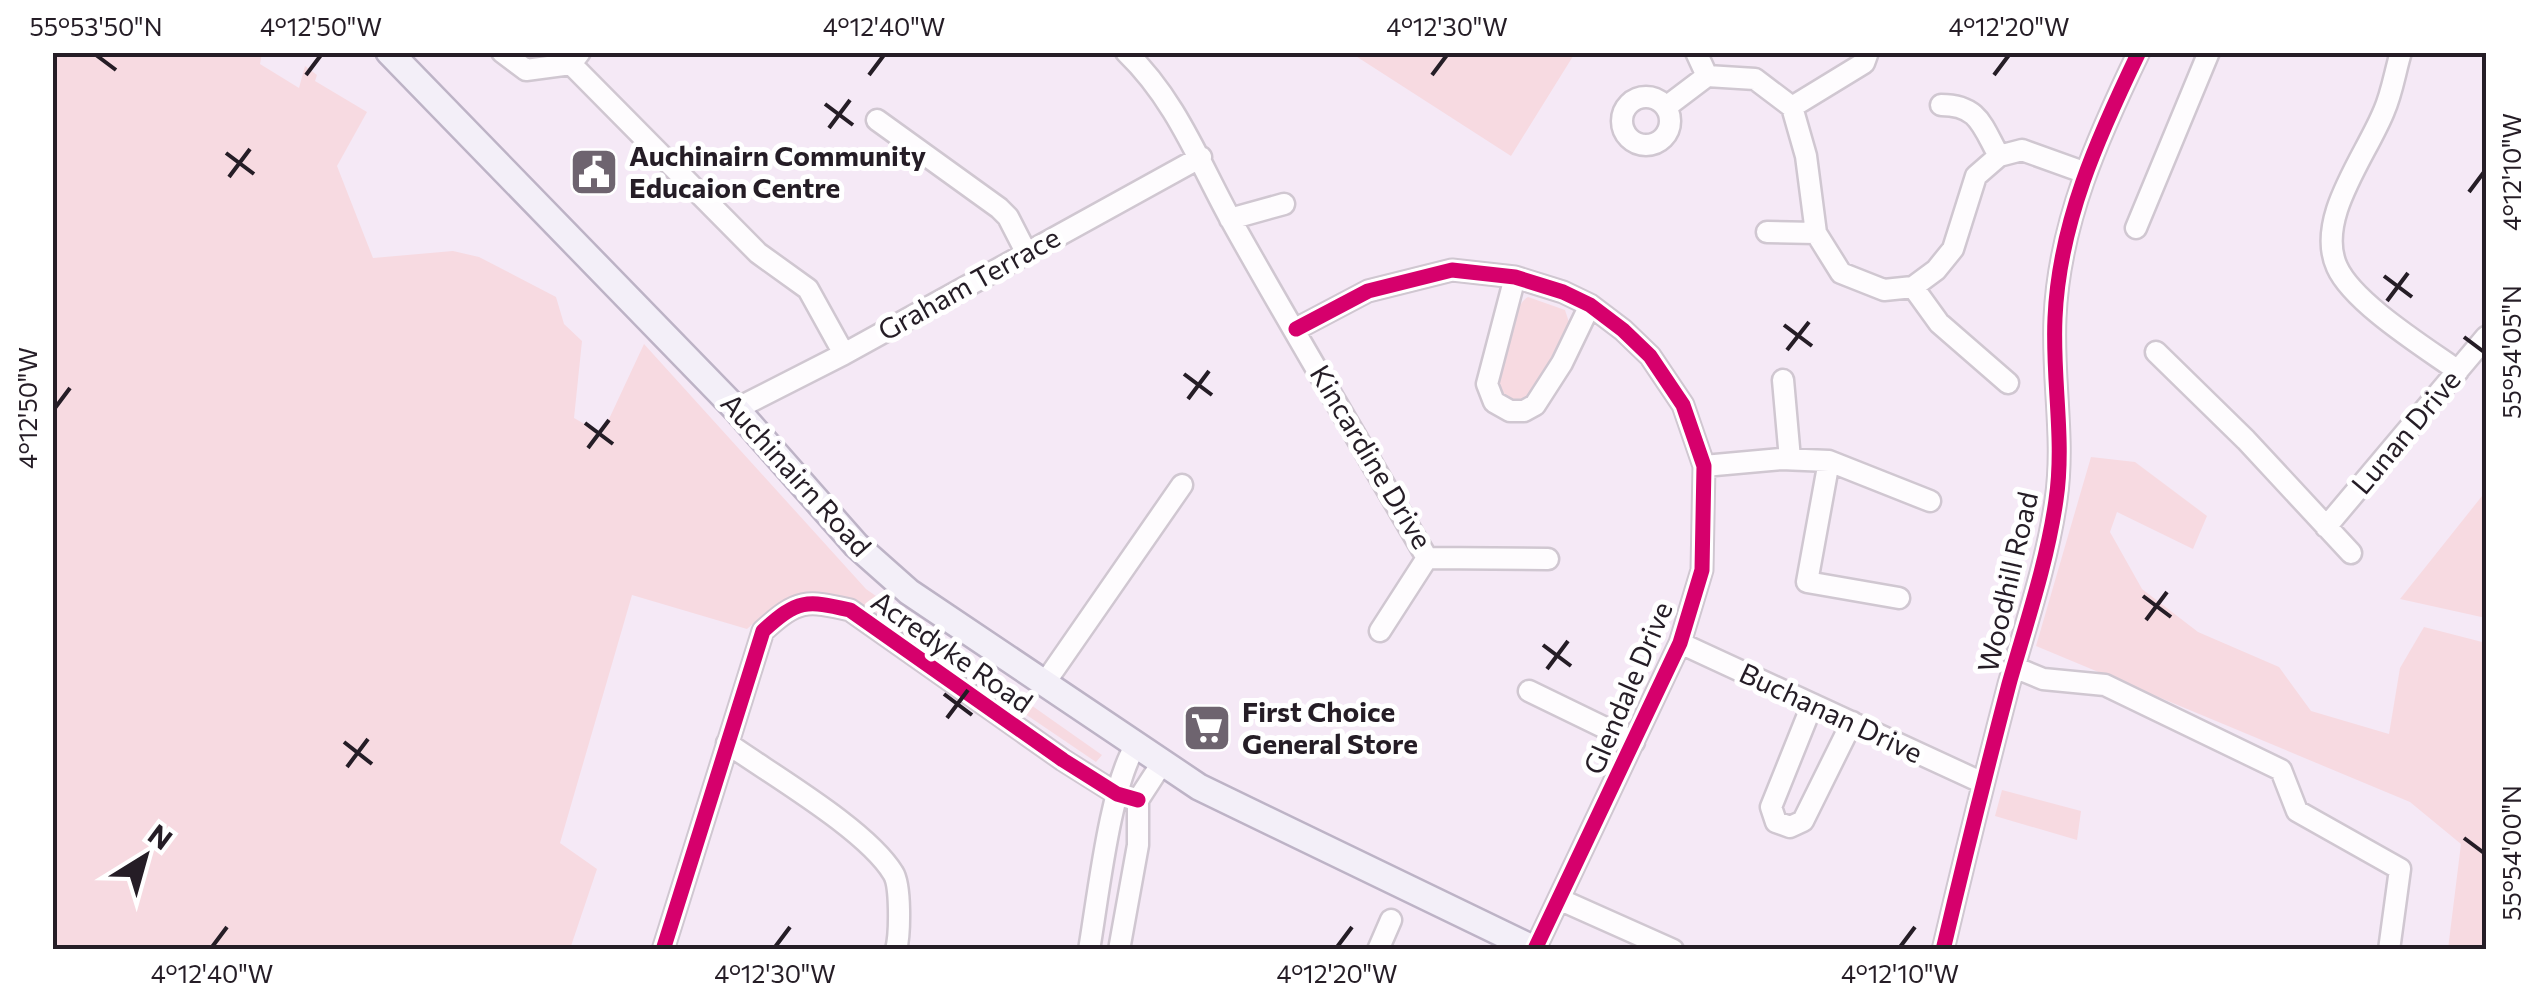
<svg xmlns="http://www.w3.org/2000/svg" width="2539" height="1002" viewBox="0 0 2539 1002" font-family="Commissioner,sans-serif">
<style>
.green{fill:#f7dae1}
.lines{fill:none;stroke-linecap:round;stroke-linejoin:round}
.minor-casing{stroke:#d0c7d1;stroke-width:25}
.major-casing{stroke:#bdb3c6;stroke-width:30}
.minor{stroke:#fefcfe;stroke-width:20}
.major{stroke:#f3eff8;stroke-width:25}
.cycleway-casing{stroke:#fff;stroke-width:21}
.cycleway{stroke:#d6006c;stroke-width:15}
.ticks{fill:none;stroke:#251d26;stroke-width:4}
.labels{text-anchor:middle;stroke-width:10;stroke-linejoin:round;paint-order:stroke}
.poi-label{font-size:28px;font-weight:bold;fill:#251d26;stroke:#fff;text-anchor:start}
.street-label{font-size:28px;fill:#251d26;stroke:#fff}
.neatline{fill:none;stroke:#251d26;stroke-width:4}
.ticks-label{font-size:25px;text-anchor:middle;fill:#251d26}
</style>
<rect width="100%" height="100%" fill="#f5e9f6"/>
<path class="green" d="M52 53H262L260 64 299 88 305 66 317 75 315 81 367 112 337 166 373 258 453 251 479 257 556 297 564 324 582 341 574 418 602 434 644 344 866 589 1102 755 1096 762 857 600C800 587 791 590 747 629L632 595 560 843 597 869 570 949H53Z
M1351 53H1575L1511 156Z
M1528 297 1565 310 1569 322 1533 393 1522 401H1510L1499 388C1500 367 1510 307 1528 297Z
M2091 457 2135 462 2207 516 2193 549 2117 512 2110 532 2142 589 2198 632 2279 667 2311 711 2389 734 2400 668 2424 627 2486 643V949H2448L2461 844 2410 802 2036 646Z
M2486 491V618L2400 599Z
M2002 790 2081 811 2077 840 1995 816Z"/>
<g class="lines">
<g class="minor-casing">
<path id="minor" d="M502 52 526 70 571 64
M580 52 571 64 758 253 808 289 844 354
M1126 52C1176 100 1199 162 1231 220 1294 333 1362 446 1427 558
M1696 52 1707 76
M2401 52C2395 72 2392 93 2384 111 2366 156 2315 219 2337 267 2353 303 2426 348 2458 371
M1622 121a24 24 0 1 1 48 0a24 24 0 1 1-48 0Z
M1941 105C1979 105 1982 126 1999 156
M1666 107 1707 76 1755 79 1792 107 1806 156 1816 233 1841 273 1884 290 1913 287 1936 270 1953 249 1976 176 1999 156 2022 150 2086 173
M1792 107 1864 63 1868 52
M877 120 999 208 1008 217 1026 252
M1230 219 1284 204
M2136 228 2209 52
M1767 232 1816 233
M1515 277 1487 384 1494 402 1510 411H1524L1535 405 1562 363 1590 305
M1913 287 1939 323 2008 383
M1296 329 1368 291 1452 270 1515 277 1563 292 1590 305 1623 330 1650 356 1683 405 1704 466 1702 570 1680 643 1535 949
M2156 352 2246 440 2351 553
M1783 380 1790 459
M736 409 844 354 1201 157
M1829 461 1807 582 1899 598
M1704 466 1781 459 1829 461 1930 501
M2326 527 2486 337
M1427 558 1548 559
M1380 631 1427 558
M1680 643 1983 783
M2014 667 2043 679 2105 685 2281 770 2297 811 2400 869 2389 950
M1044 684 1182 485
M1529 691 1634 742
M1812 705 1771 807 1776 822 1790 827 1803 821 1852 722
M727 743C772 775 866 829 893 873 901 885 900 935 896 950
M1561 900 1673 950
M663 950 763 631C798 599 806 600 850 610L1063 760 1117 794 1138 800
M1089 950C1098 898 1110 785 1136 745
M1119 950 1138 845V800L1162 763
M1378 950 1391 920
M1943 950C1964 861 1986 772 2009 684 2026 624 2047 563 2056 500 2065 440 2052 379 2055 318 2059 223 2098 137 2139 52"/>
</g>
<g class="major-casing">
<path id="major" d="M389 52 736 409 856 545 909 592 1199 787 1536 950"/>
</g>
<use href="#minor" class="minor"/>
<use href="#major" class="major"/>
<g class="cycleway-casing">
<path id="cycleway" d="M1296 329 1368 291 1452 270 1515 277 1563 292 1590 305 1623 330 1650 356 1683 405 1704 466 1702 570 1680 643 1535 949
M663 950 763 631C798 599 806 600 850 610L1063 760 1117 794 1138 800
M1943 950C1964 861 1986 772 2009 684 2026 624 2047 563 2056 500 2065 440 2052 379 2055 318 2059 223 2098 137 2139 52"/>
</g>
<use href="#cycleway" class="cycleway"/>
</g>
<path class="ticks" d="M96 55 116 70M306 75 321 55M869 75 884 55M1432 75 1447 55M1994 75 2009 55M825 104 853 125M829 128 850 100M226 153 254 174M229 177 250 149M2469 192 2484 172M2384 276 2412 297M2387 301 2408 273M1784 325 1812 346M2464 337 2484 352M1787 350 1809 322M1184 374 1212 395M1188 399 1209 371M55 408 70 388M585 423 613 444M588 448 609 420M2143 596 2171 617M2146 620 2167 592M1543 645 1571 666M1547 669 1568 641M944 694 972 715M947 718 968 690M344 742 372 764M347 767 368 739M2464 838 2484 853M212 947 227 927M775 947 790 927M1337 947 1352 927M1900 947 1915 927"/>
<defs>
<g id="civic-square" transform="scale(2.5)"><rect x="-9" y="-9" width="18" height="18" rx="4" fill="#6e646f" stroke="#fff"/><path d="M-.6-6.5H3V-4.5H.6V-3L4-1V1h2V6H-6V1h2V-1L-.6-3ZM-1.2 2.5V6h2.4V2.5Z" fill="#fff"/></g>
<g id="supermarket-square" transform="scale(2.5)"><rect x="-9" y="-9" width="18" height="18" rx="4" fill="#6e646f" stroke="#fff"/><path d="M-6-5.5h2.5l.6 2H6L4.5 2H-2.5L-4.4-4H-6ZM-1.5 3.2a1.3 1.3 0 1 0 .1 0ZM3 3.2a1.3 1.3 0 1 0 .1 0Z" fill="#fff"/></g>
</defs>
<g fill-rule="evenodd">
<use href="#civic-square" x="594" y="172"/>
<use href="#supermarket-square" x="1207" y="728"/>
</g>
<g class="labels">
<g class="poi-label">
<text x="629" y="166">Auchinairn Community<tspan x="629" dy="32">Educaion Centre</tspan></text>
<text x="1242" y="722">First Choice<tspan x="1242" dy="32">General Store</tspan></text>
</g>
<g class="street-label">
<text transform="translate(969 284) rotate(-29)" y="10">Graham Terrace</text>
<text transform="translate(2406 432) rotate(-50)" y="10">Lunan Drive</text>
<text transform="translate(1371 457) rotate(59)" y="10">Kincardine Drive</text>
<text transform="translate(796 475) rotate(48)" y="10">Auchinairn Road</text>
<text transform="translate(2008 582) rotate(-77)" y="10">Woodhill Road</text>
<text transform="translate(952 652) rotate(35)" y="10">Acredyke Road</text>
<text transform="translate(1628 688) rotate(-67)" y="10">Glendale Drive</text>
<text transform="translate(1831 713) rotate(25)" y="10">Buchanan Drive</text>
</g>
</g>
<rect width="2539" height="1002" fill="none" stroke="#ffffff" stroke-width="110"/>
<g transform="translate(145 857) rotate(37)" stroke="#ffffff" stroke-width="8" paint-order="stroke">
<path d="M0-8L18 38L0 25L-18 38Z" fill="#251d26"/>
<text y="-15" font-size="28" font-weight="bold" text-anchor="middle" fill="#251d26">N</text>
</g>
<rect x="55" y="55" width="2429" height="892" class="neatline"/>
<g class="ticks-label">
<text x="96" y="36">55°53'50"N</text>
<text x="321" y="36">4°12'50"W</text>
<text x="884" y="36">4°12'40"W</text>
<text x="1447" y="36">4°12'30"W</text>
<text x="2009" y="36">4°12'20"W</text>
<text transform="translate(2512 172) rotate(-90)" y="9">4°12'10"W</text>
<text transform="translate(2512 352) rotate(-90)" y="9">55°54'05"N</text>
<text transform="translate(28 408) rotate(-90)" y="9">4°12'50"W</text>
<text transform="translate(2512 853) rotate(-90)" y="9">55°54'00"N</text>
<text x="212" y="983">4°12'40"W</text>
<text x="775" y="983">4°12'30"W</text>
<text x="1337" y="983">4°12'20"W</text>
<text x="1900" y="983">4°12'10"W</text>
</g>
</svg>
